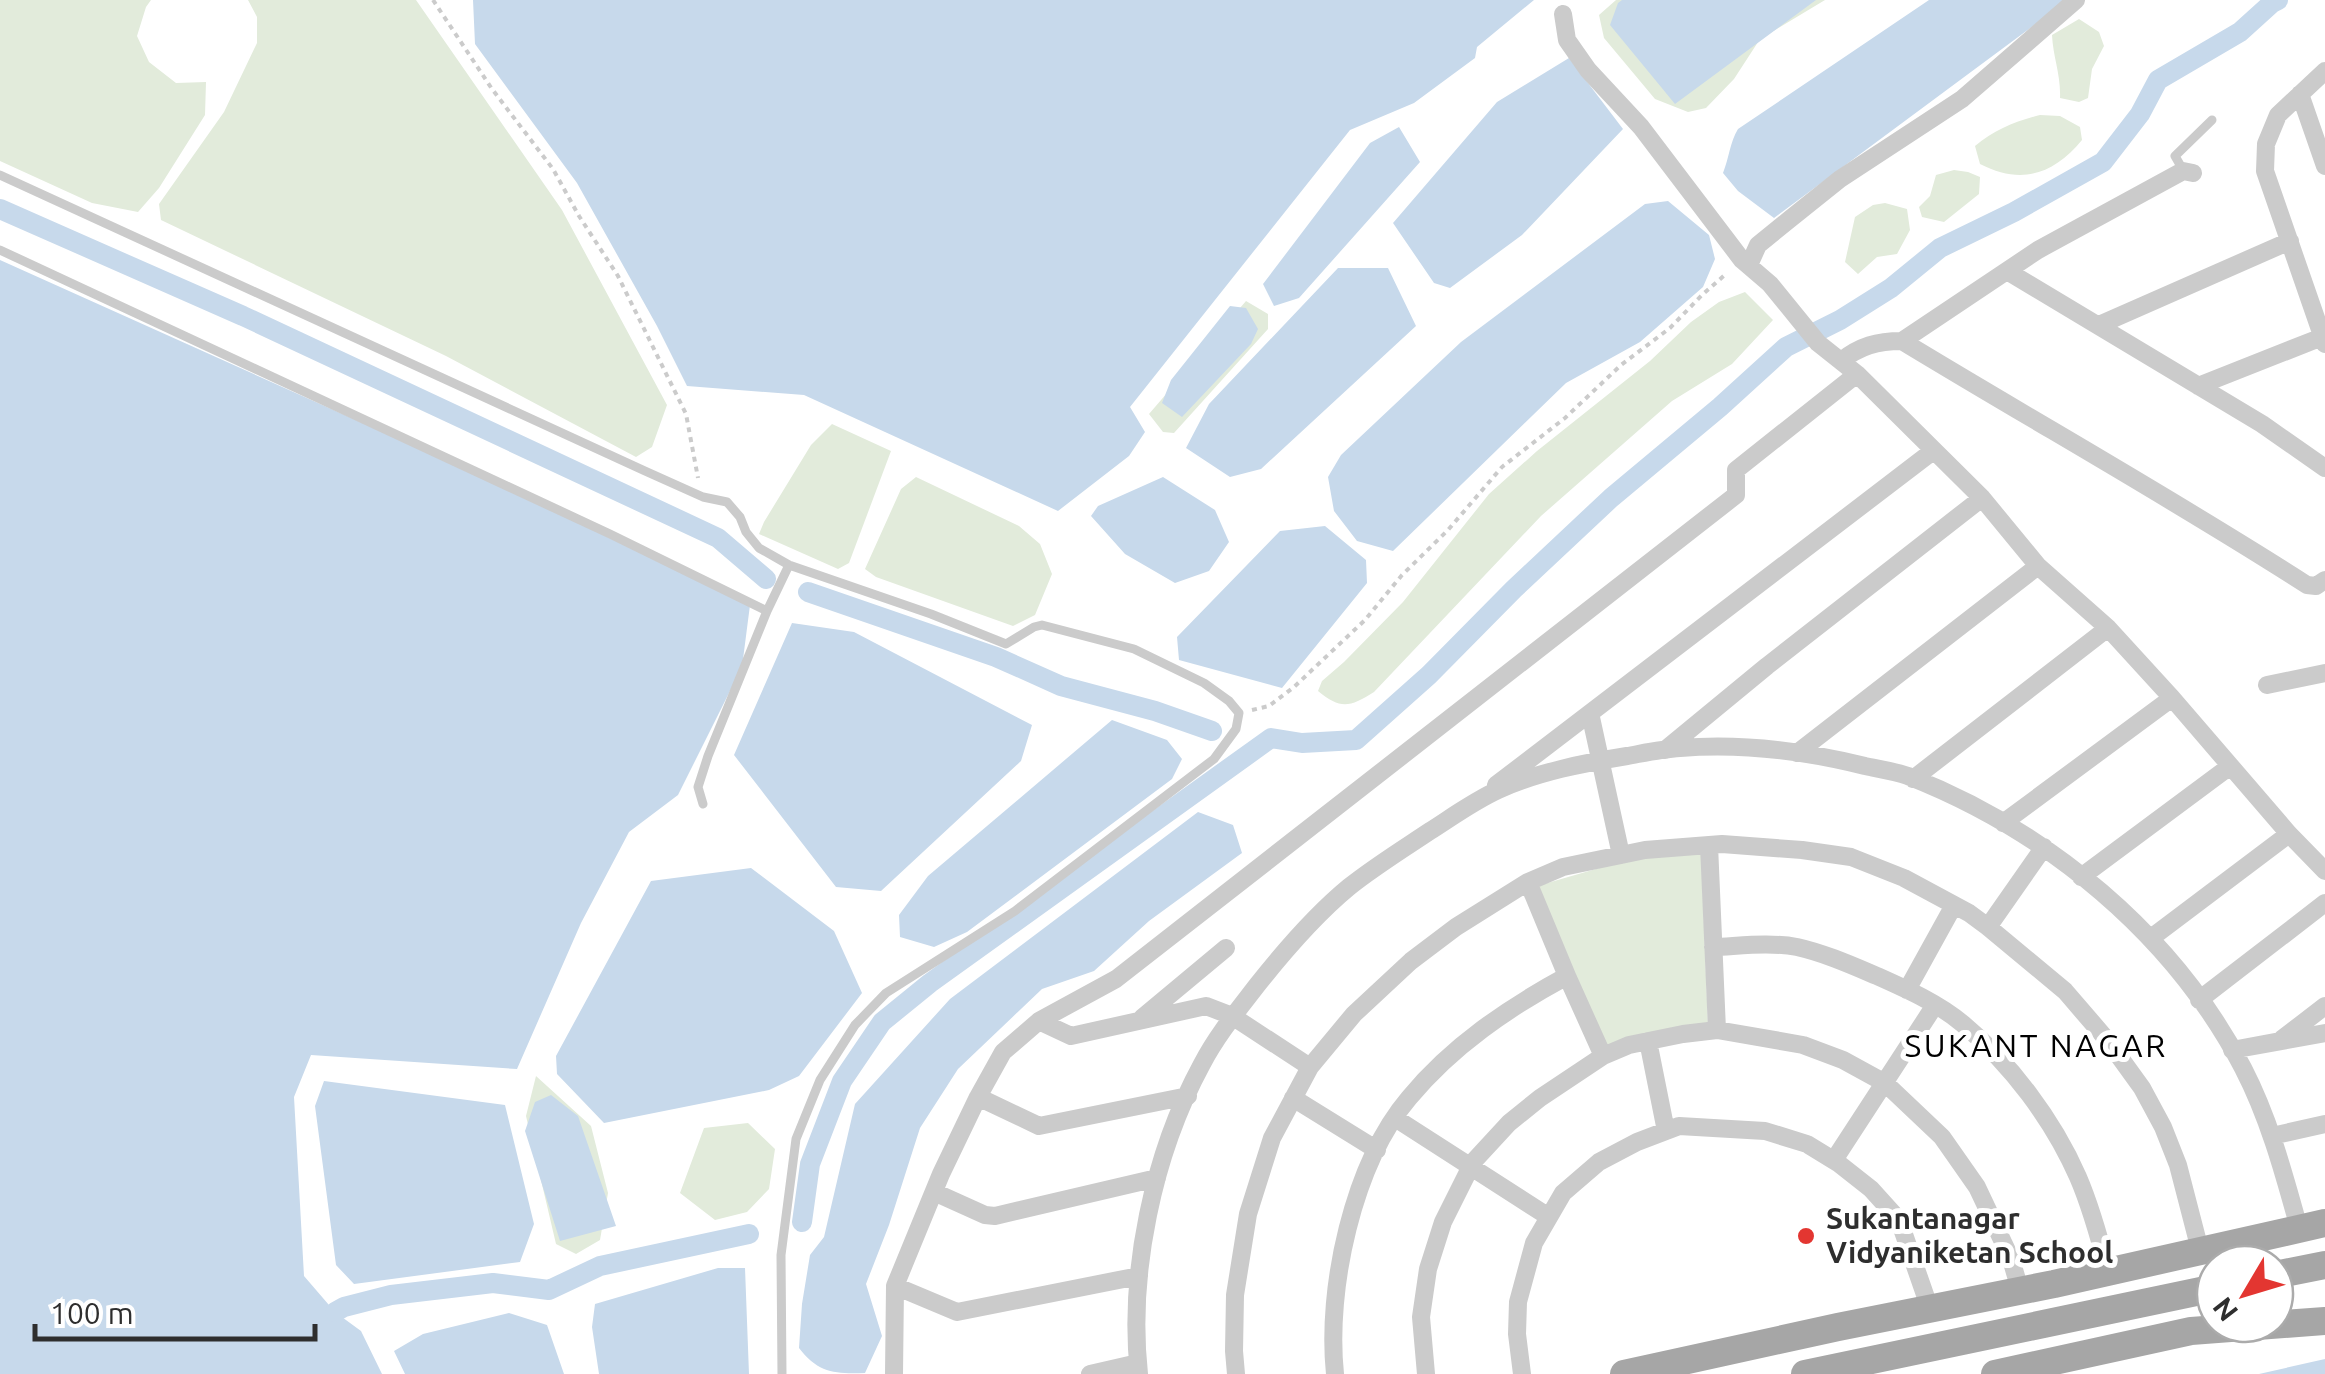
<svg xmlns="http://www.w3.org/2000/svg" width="2325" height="1374" viewBox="0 0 2325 1374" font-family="Ubuntu,sans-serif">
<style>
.green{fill:#e2ebdb}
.water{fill:#c7d9eb}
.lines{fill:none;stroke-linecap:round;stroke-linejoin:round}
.canal{stroke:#c7d9eb;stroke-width:20}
.path{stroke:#cbcbcb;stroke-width:4;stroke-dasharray:5 5;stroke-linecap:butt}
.lane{stroke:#cbcbcb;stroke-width:9}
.street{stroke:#cbcbcb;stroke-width:18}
.primary{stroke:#a6a6a6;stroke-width:28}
.poi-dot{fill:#e33631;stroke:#fff;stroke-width:4}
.labels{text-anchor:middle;stroke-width:10;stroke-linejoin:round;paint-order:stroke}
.poi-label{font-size:30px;font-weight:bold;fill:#2e2e2e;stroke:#fff;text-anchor:start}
.neighbourhood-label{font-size:32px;letter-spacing:2.5px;fill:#000;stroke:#fff}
</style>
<rect width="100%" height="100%" fill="#fff"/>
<path class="green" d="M0 0H151L146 7 137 36 149 62 176 83 206 82 205 115 159 188 138 212 92 203 0 161Z
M248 0H416L562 210 667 405 652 447 636 457 446 356 161 220 159 204 224 112 257 43V17Z
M1616 0H1825L1760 39 1734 79 1706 108 1688 112 1655 99 1604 38 1599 15Z
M2079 19 2099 32 2104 46 2092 69 2088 98 2079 102 2060 98C2061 75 2053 57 2052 35Z
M2040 115 2060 116 2080 127 2082 140C2053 175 2021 185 1980 164L1975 146C1994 130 2016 121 2040 115Z
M1954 170 1968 172 1980 177 1979 194 1944 222 1922 217 1919 207 1930 196 1936 175Z
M1885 203 1907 209 1910 230 1897 254 1877 257 1858 274 1845 262 1855 217 1873 205Z
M1745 292 1773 320 1732 364 1672 401 1541 516 1374 692C1350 707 1341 710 1318 691L1322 681 1344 662 1403 602 1489 494 1537 451 1650 361 1691 322 1719 302Z
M1246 301 1268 314V329L1174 433 1163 432 1149 414Z
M832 424 891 451 849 563 838 569 759 534 764 522 811 445Z
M916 477 1019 526 1040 544 1052 574 1035 615 1013 626 876 577 865 569 901 489Z
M1701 851 1708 1025 1606 1049 1537 886 1627 860Z
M536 1076 591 1126 608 1193 600 1240 576 1254 556 1244 526 1116Z
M748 1123 775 1149 769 1189 747 1212 715 1220 680 1193 704 1128Z"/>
<path class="water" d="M473 0H1534L1477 47 1475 58 1414 103 1350 130 1130 407 1145 432 1129 456 1058 511 804 395 687 386 657 326 577 183 475 44Z
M1622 0H1816L1675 104 1610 25 1618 3Z
M1929 0H2068L1774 218 1738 191 1723 173C1729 158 1730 142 1738 129Z
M1569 58 1623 129 1522 235 1450 288 1434 283 1393 223 1497 102Z
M1399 127 1420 162 1299 298 1274 306 1263 284 1370 143Z
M1668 201 1709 235 1715 259 1703 287 1640 342 1566 383 1393 551 1357 541 1334 511 1328 477 1341 455 1461 342 1645 204Z
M0 260 725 586 750 605 742 667 678 795 629 832 581 923 517 1069 311 1055 294 1097 304 1276 335 1312 361 1331 382 1374H0Z
M1338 268H1388L1416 326 1261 469 1230 477 1186 448 1209 404Z
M1230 306 1246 308 1258 329 1251 344 1182 417 1162 403 1171 380Z
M1163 477 1215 510 1229 542 1209 571 1175 583 1125 554 1091 516 1098 506Z
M1325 526 1366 560 1367 583 1282 688 1179 660 1177 637 1280 531Z
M792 623 854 632 1032 725 1021 761 881 891 836 887 734 755Z
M1112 720 1167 740 1182 759 1172 779 967 932 934 947 900 937 899 915 928 876Z
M1198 812 1233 825 1242 853 1149 921 1094 971 1042 989 958 1069 920 1128 889 1225 866 1284 882 1336 865 1373C835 1374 818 1373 799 1348L802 1304 810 1255 824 1237 855 1104 950 999Z
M751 868 834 931 862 993 799 1076 769 1090 604 1123 557 1074 556 1056 651 881Z
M324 1081 505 1105 534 1224 520 1262 354 1284 336 1265 315 1106Z
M551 1095 578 1116 616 1226 560 1241 525 1131 535 1102Z
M718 1268H745L749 1374H599L592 1327 595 1304Z
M509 1313 547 1325 564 1374H405L394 1351 423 1334Z
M2325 1359V1374H2259Z"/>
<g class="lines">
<path class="canal" d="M0 209 243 316 718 538 766 579
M808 592 996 657 1061 686 1155 711 1212 731
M802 1222 810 1164 842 1081 882 1022 930 983 1271 738 1302 743 1356 740 1429 675 1514 589 1611 498 1720 407 1786 347 1840 320 1891 288 1940 248 2014 212 2103 162 2140 114 2158 80 2240 32 2272 3 2278 0
M335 1312 344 1307 391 1295 493 1283 549 1290 600 1266 749 1234"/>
<path class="path" d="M433 0 492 89 553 169 579 216 618 276 686 414 698 478
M1252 710 1269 706 1294 687 1365 620 1402 575 1448 530 1502 467 1565 418 1621 365 1670 328 1702 295 1727 273"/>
<path class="lane" d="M2183 170 2175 156 2212 120
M0 175 645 471 703 497 727 502 740 517 746 532 759 548 789 565 931 614 1006 644 1034 627 1042 625 1134 649 1204 683 1229 701 1239 713 1236 729 1214 759 1015 911 886 993 855 1025 820 1080 796 1139 781 1255 782 1374
M0 250 610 534 767 611
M703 804 698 787 708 756 767 611 789 565"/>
<path class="street" d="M1563 14 1567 40 1588 70 1641 127 1742 260 1770 284 1818 343 1857 374 1982 498 2038 566 2108 628 2172 698 2289 834 2325 871
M2325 71 2278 115 2266 144 2265 171 2325 344
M2300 94 2325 166
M1749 265 1758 245 1790 219 1840 179 1962 99 2076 0
M2007 271 2262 424 2325 468
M2099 325 2290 241
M1902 341C2037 423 2175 500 2307 585L2316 586 2325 580
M1841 361C1860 346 1877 341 1902 341L2038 250 2183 171 2193 173
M2198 386 2322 337
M2267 685 2325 673
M1590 713 1621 855
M1665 750 1767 666 1982 498
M1797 753 2038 566
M1913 779 2108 628
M1496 785 1933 451
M2003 823 2172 698
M1709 845 1717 1030
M2081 877 2229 767
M1528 882 1567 976 1603 1056
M1988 927 2044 847
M2151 938 2289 834
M1713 947C1740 946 1770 942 1797 947 1824 953 1851 965 1877 976 1906 989 1938 1003 1963 1024 2011 1064 2053 1120 2078 1177 2091 1207 2100 1240 2108 1271
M1907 990 1954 905
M2199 1000 2325 903
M1142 1018 1226 948
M1039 1021 1071 1036 1206 1006 1232 1016 1310 1067
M2282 1039 2325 1006
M1648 1041 1666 1131
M2232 1050 2325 1033
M978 1097 1039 1126 1188 1096
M1293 1098 1377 1150
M1395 1118 1549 1217
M2272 1136 2325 1124
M1834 1160 1935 1005
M934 1192 985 1215 995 1216 1157 1178
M2238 1242 2243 1264
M895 1286 957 1312 1139 1276
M894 1374 895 1286 941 1174 978 1097 1003 1052 1039 1021 1116 979 1736 495V470L1857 374
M1090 1374 1138 1363
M1139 1374C1128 1273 1153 1154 1202 1064 1217 1035 1238 1010 1258 984 1285 950 1315 915 1349 887 1374 867 1403 849 1430 831 1452 817 1474 801 1498 790 1538 772 1584 763 1627 756 1644 753 1662 749 1680 748 1741 743 1805 751 1865 766 1879 769 1894 771 1908 776 2048 831 2173 934 2243 1068 2269 1118 2284 1174 2299 1228
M1236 1374 1234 1351 1235 1295 1248 1214 1272 1138 1310 1067 1354 1014 1411 961 1456 927 1528 882 1563 867 1645 850 1722 844 1802 850 1851 857 1904 878 1969 913 1988 927 2065 991 2108 1041 2142 1088 2163 1127 2178 1165 2200 1250
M1335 1374C1326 1288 1353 1164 1409 1098 1452 1046 1508 1008 1567 976
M1426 1374 1421 1317 1428 1269 1443 1222 1473 1162 1509 1123 1540 1098 1603 1056 1629 1045 1683 1034 1717 1030 1803 1045 1843 1060 1885 1083 1942 1137 1977 1187 2011 1259 2020 1290
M1522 1374 1517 1334 1518 1302 1534 1243 1563 1193 1599 1162 1637 1142 1679 1126 1765 1131 1807 1144 1838 1163 1871 1189 1899 1220 1930 1309"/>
<path class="primary" d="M2275 1275 2325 1265
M1624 1374 1838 1327 2054 1284 2325 1223
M1805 1374 2215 1288
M1995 1374 2191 1331 2325 1321"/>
</g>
<circle class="poi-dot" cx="1806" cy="1236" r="10"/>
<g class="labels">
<g class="poi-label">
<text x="1826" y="1229">Sukantanagar<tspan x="1826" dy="34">Vidyaniketan School</tspan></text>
</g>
<g class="neighbourhood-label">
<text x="2036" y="1057">SUKANT NAGAR</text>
</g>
</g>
<g transform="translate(2245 1294) rotate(232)"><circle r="48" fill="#ffffff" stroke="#ababab" stroke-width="2.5"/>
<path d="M0-8L18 38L0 25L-18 38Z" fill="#e33631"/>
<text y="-15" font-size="28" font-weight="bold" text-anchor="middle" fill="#2e2e2e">N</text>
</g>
<path d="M35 1324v15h280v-15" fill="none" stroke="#2e2e2e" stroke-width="5"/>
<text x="50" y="1324" font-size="30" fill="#2e2e2e" stroke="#ffffff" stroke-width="8" paint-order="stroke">100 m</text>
</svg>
